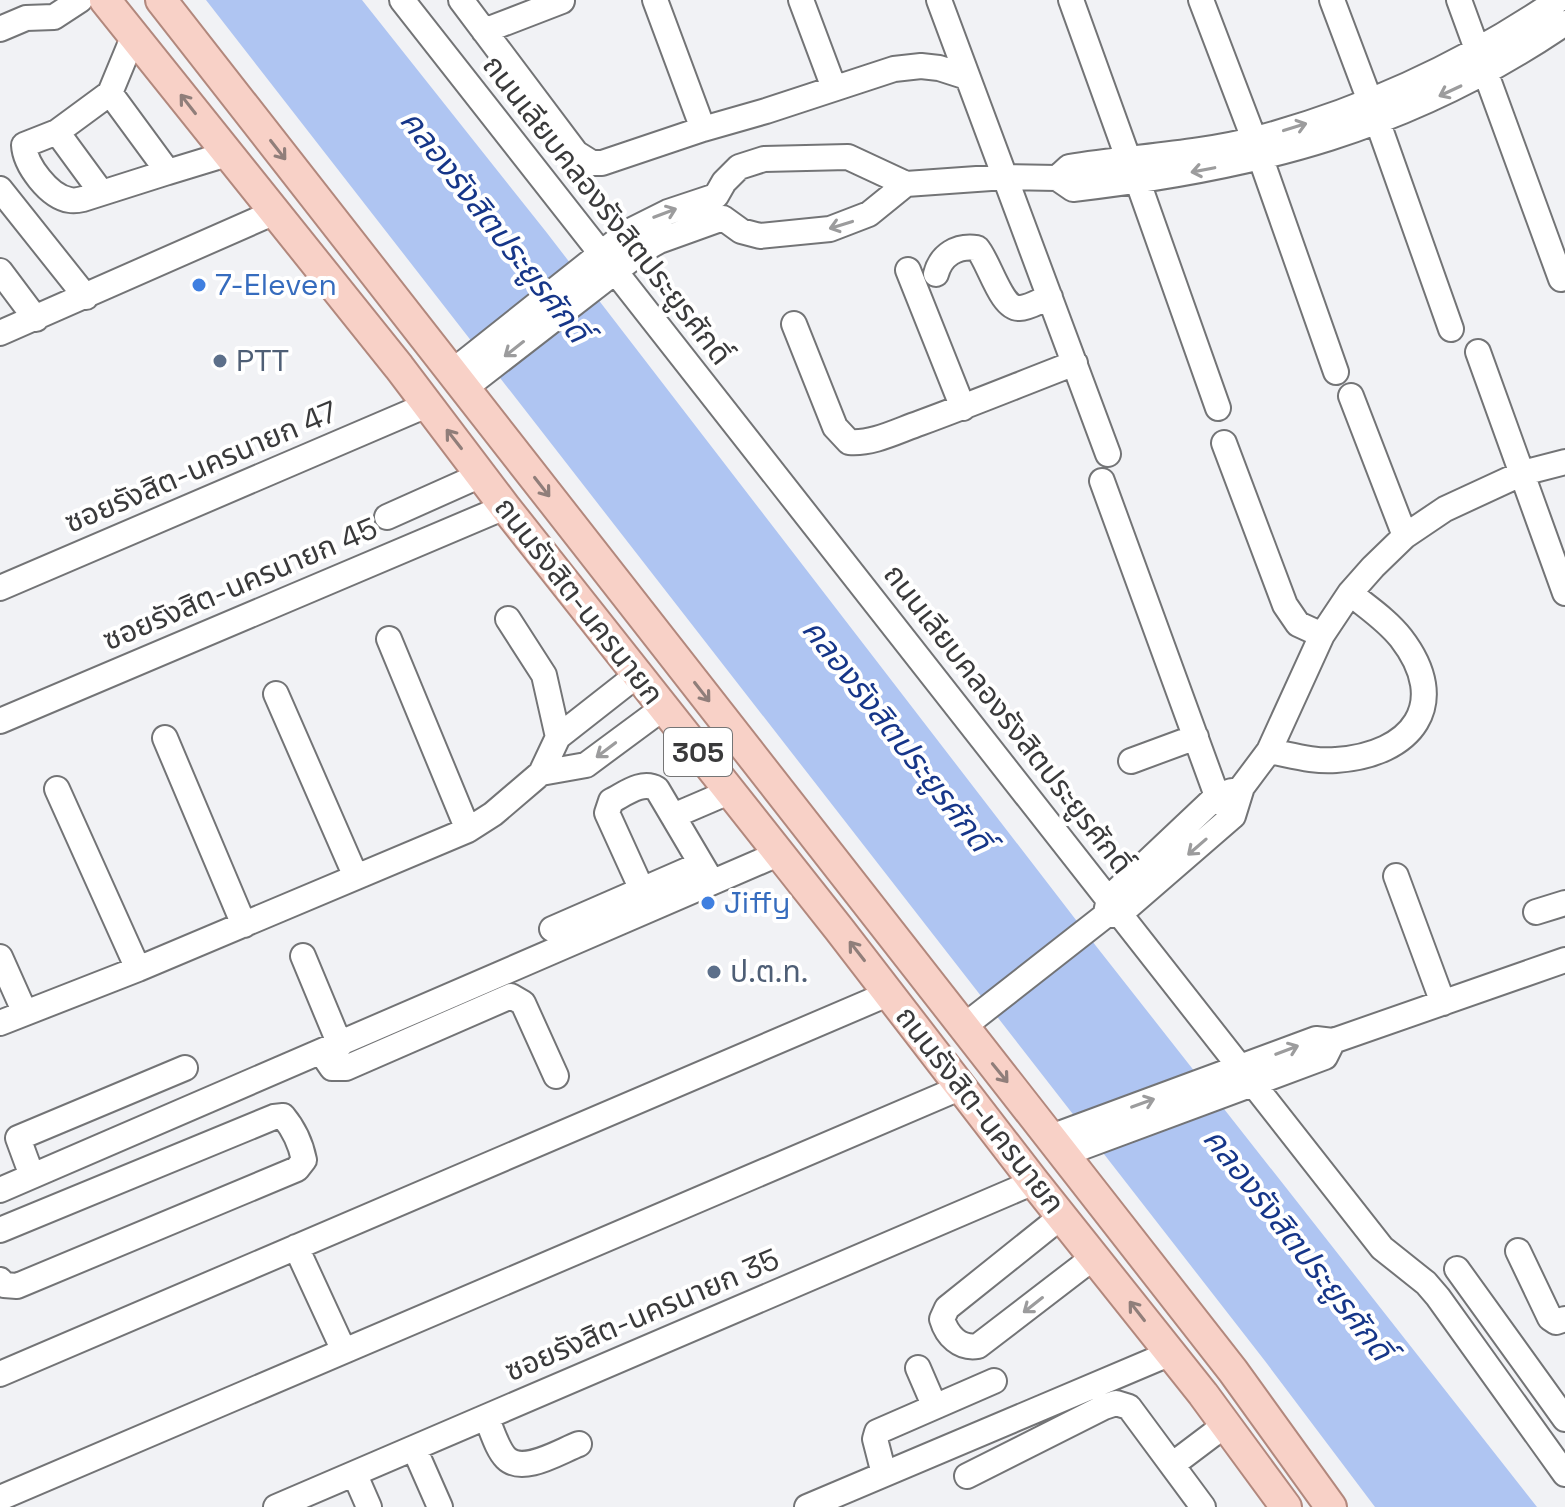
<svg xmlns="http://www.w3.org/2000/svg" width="1565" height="1507" viewBox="0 0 1565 1507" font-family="'Space Grotesk','Noto Sans Thai',sans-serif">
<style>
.water{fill:#afc5f2}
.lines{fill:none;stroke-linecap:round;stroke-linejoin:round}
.minor-casing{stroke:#737476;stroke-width:28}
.major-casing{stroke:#b2887d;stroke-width:34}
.minor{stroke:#fff;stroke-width:24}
.major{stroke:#f8d1c7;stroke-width:30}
.oneway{stroke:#9c9c9d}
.oneway2{stroke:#907e7a}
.shop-dot{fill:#3f7fe0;stroke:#fff;stroke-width:3}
.service-dot{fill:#5c6f8a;stroke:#fff;stroke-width:3}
.labels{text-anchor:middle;stroke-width:8;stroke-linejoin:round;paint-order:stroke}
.shield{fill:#fff;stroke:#757576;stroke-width:2}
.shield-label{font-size:28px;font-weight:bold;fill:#3a3a3b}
.street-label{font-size:30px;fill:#3a3a3b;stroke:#fff}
.shop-label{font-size:30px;fill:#366cbe;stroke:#fff;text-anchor:start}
.service-label{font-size:30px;fill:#4e5e75;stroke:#fff;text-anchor:start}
.water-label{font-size:32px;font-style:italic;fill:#163689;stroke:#fff}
</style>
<rect width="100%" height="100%" fill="#f1f2f5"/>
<path class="water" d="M206 0H362L547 233 1096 946 1537 1507H1375L1265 1361Z"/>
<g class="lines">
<g class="minor-casing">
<path id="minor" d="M402 0 1382 1248 1426 1283 1438 1297 1565 1474
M461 0 576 153 592 163H602L703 129 766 111 894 69 921 66 939 68 967 77
M655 0 703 129
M801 0 834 88
M939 0 1108 454
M1071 0 1128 158
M1201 0 1254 139
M1332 0 1370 101
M1459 0 1561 279
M0 29 26 18 54 17 80 0
M484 31 562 1
M134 35 110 93 168 172 227 154
M110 93 57 132 24 145C25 165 49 197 70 200 74 201 79 200 83 199L168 172
M1378 123 1451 329
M57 132 101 192
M1261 159 1336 372
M1057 178 1069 167C1129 157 1198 154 1256 139 1364 110 1466 63 1558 0
M1138 182 1218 408
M0 189 86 297
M908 270 963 408
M0 271 36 319
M936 274C941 255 957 245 977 248 989 261 1001 310 1020 308 1029 308 1041 300 1050 297
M794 324 835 427 849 442C873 444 897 431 920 423 972 404 1023 383 1075 363
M0 333 275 212
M1478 352 1565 593
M452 372 628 232 668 212 716 196 724 182 739 167 764 159 848 157 906 184 1005 177 1057 178 1073 189C1257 168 1410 129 1565 23
M465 388 643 250 659 241 723 218 741 231 760 236 830 229 869 214 906 184
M1351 396 1405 536
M1224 443 1285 605 1298 624 1322 635
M1102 481 1217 796 1233 816
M387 517 481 475
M0 588 427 405
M508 619 544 675 558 737
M389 639 468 830
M276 694 356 877
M0 721 505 507
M165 738 244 925
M1269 751C1291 755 1314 762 1336 760 1412 755 1452 704 1401 638 1387 620 1367 607 1350 593
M1131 761 1196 737
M541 773 586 765 663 708
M57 789 138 969
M673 816 729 792
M1396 876 1443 1003
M642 890 607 813 611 801C625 794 642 780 657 789L712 882
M1536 912 1565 903
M1106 913 1109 898 1217 796 1232 791
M552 929 701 864
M303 956 340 1045
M0 957 25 1013
M0 1023 138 969 468 830 493 814 541 773 558 737 637 675
M963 1027 1106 915 1121 913 1233 816 1242 787 1269 751 1322 635 1350 593 1373 567 1405 536 1445 509 1523 473 1565 462
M321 1052 332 1068H346L511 996 523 1003 556 1076
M1051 1137 1316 1039 1333 1041 1565 960
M1064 1154 1325 1057 1333 1041
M32 1176 18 1138 185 1068
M0 1190 778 854
M1062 1216 947 1308 942 1319C947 1336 960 1349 978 1346L1094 1257
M0 1230 274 1117 283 1116C293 1128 301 1145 304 1160L297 1169 17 1286 4 1285 0 1280
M296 1247 344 1351
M1518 1251 1550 1318 1556 1322 1565 1319
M1457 1269 1565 1419
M918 1368 934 1405
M0 1374 890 993
M486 1417C492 1430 497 1449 506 1458 523 1475 560 1451 579 1444
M414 1448 440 1507
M1172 1465 1225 1425
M884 1474 875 1439 877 1432 994 1381
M355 1475 369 1507
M967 1476 1104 1407 1116 1403 1129 1407 1203 1507
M0 1498 962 1087
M276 1507 1034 1182
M807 1507 1171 1353"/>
</g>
<g class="major-casing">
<path id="major" d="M105 0 399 367 505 507 839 929 1034 1182 1203 1394 1286 1507
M161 0 1233 1371 1331 1507"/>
</g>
<use href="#minor" class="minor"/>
<use href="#major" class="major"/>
</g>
<defs><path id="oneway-shaft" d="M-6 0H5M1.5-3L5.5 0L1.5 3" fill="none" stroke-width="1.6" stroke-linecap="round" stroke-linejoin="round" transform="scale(2)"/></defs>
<g class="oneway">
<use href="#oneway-shaft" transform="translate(1450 91) rotate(155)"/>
<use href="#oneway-shaft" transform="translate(1295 127) rotate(-17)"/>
<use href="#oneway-shaft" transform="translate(1203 170) rotate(169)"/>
<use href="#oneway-shaft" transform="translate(665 213) rotate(-21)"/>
<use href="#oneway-shaft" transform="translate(841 225) rotate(163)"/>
<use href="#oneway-shaft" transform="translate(514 349) rotate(142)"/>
<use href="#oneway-shaft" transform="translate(606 750) rotate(143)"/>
<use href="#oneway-shaft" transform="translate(1197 847) rotate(139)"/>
<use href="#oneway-shaft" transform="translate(1287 1050) rotate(-21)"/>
<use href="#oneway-shaft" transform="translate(1143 1103) rotate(-20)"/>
<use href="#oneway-shaft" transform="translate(1033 1305) rotate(142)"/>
</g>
<g class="oneway2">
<use href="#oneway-shaft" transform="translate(188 104) rotate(-128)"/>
<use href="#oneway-shaft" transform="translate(278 150) rotate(52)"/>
<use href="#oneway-shaft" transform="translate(454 439) rotate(-128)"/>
<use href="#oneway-shaft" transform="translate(542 487) rotate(52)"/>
<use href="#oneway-shaft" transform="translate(702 692) rotate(52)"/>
<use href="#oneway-shaft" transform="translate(857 951) rotate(-128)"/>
<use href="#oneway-shaft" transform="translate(1000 1073) rotate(51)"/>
<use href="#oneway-shaft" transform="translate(1137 1311) rotate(-128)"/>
</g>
<g class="shop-dot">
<circle cx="199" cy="285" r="8"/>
<circle cx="708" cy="903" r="8"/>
</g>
<g class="service-dot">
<circle cx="220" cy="361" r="8"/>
<circle cx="714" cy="972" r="8"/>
</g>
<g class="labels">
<rect class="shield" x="664" y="728" width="68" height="48" rx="6"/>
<g class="shield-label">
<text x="698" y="762">305</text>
</g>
<g class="street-label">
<text transform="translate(607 210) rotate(52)" y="10">ถนนเลียบคลองรังสิตประยูรศักดิ์</text>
<text transform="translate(201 467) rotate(-23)" y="10">ซอยรังสิต-นครนายก 47</text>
<text transform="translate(240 584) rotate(-23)" y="10">ซอยรังสิต-นครนายก 45</text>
<text transform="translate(579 601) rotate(52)" y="10">ถนนรังสิต-นครนายก</text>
<text transform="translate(1008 719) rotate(52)" y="10">ถนนเลียบคลองรังสิตประยูรศักดิ์</text>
<text transform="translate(980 1110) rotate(52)" y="10">ถนนรังสิต-นครนายก</text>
<text transform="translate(642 1315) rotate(-23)" y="10">ซอยรังสิต-นครนายก 35</text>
</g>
<g class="shop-label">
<text x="215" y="295">7-Eleven</text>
<text x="724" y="913">Jiffy</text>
</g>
<g class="service-label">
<text x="236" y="371">PTT</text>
<text x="730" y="982">ป.ต.ท.</text>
</g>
<g class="water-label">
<text transform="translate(495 226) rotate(52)" y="11">คลองรังสิตประยูรศักดิ์</text>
<text transform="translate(897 735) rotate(52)" y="11">คลองรังสิตประยูรศักดิ์</text>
<text transform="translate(1298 1244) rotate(52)" y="11">คลองรังสิตประยูรศักดิ์</text>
</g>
</g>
</svg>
